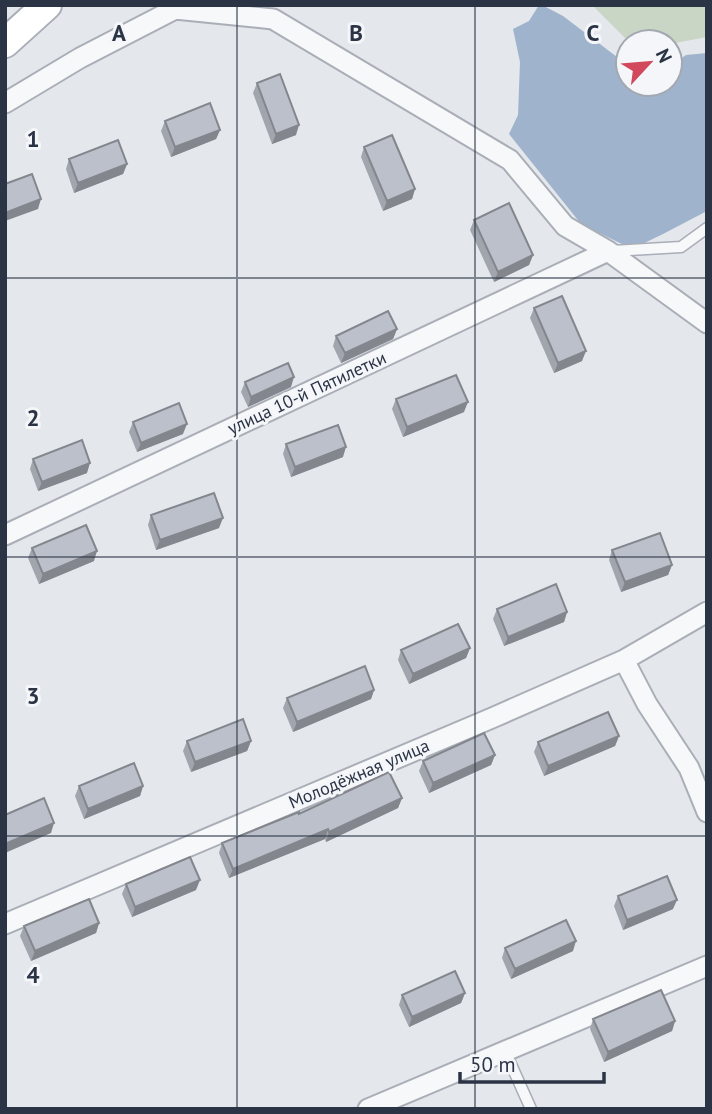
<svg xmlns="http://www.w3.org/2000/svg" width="712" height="1114" viewBox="0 0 712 1114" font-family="'PT Sans',sans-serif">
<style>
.green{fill:#c9d6c5}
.water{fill:#9fb4cc}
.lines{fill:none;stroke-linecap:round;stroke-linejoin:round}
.lane-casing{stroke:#a9aeb7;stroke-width:13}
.street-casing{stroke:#a9aeb7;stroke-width:23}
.secondary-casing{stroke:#a9aeb7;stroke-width:32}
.lane{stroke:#f7f8fa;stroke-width:10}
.street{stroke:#f7f8fa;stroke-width:19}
.secondary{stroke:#fff;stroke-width:28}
.wall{fill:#a1a5ae}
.shaded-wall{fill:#83868d}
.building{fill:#bbc0ca;stroke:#83868d;stroke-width:2}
.grid{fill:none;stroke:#2b3445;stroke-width:2;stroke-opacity:0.55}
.labels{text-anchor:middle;stroke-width:6;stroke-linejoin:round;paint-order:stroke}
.street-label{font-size:18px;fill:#2b3445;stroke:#f4f6f9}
.grid-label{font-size:23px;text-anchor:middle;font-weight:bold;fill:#2b3445;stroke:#f4f6f9;stroke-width:6;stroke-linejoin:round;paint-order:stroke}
</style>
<rect width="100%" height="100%" fill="#e4e7ec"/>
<path class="green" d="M592 5H707V37L670 44V42H629Z"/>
<path class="water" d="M539 5H542L563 16 621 60 628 61V84H670V66L686 55 707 53V211L663 234 632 249 581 224 509 134 518 115 520 62 513 29 529 21Z"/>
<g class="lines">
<g class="lane-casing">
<path id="lane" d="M612 251 681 247 707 228
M505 1051 531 1109"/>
</g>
<g class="street-casing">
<path id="street" d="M5 103 80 58 175 9 273 19 510 160 565 226 608 251 707 323
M5 535 608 251
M624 660 647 704 689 768 707 812
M5 924 492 718 624 660 707 612
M368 1109 707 966"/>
</g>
<g class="secondary-casing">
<path id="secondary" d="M5 43 47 5"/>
</g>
<use href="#lane" class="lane"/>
<use href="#street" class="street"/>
<use href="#secondary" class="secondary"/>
</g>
<path class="wall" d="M257 83 296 135 272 144 253 93Z
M165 121 220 130 216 139 171 157 161 131Z
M364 147 415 189 412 199 383 211 361 157Z
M69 159 127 164 123 174 74 193 66 169Z
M474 220 533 255 529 265 494 282 470 230Z
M534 308 582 361 554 373 530 318Z
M397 329 393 339 341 363 333 346 336 336Z
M245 382 291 387 248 407 241 392Z
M396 399 464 412 403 437 392 409Z
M133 422 183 434 137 452 129 432Z
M286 444 343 457 291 477 283 454Z
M33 459 87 473 38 491 30 469Z
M151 515 219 528 156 550 148 525Z
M32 548 94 561 39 584 28 558Z
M612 550 672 565 668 575 621 592 609 560Z
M497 609 567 612 564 622 504 646 493 619Z
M470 648 466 658 409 684 398 660 401 650Z
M374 690 371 699 293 732 283 708 287 698Z
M619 736 615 746 544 776 534 752 538 742Z
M187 741H251L247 751 191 772 183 751Z
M495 755 491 765 429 793 419 771 423 761Z
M79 786H143L140 796 84 819 75 796Z
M402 798 398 808 326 842 325 839 229 878 219 853 222 843 299 814Z
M126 884 196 890 132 917 122 894Z
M618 896 673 909 623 930 614 906Z
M99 923 96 933 31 961 20 936 24 926Z
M505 948 573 951 511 979 502 958Z
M465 993 461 1003 409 1027 399 1005 402 995Z
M593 1019 675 1021 672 1031 604 1062 590 1029Z"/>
<path class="shaded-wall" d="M299 125 296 135 272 144 276 134Z
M220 130 216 139 171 157 175 147Z
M127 164 123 174 74 193 78 183Z
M415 189 412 199 383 211 387 201Z
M41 199 38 209 5 221V213Z
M533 255 529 265 494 282 498 272Z
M397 329 393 339 341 363 345 353Z
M586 351 582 361 554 373 558 363Z
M294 377 291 387 248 407 251 397Z
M468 402 464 412 403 437 407 427Z
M187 424 183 434 137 452 141 443Z
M346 447 343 457 291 477 295 467Z
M90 463 87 473 38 491 42 482Z
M223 518 219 528 156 550 160 540Z
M97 551 94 561 39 584 43 574Z
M672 565 668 575 621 592 625 582Z
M567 612 564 622 504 646 508 637Z
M470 648 466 658 409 684 413 674Z
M374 690 371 699 293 732 297 722Z
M619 736 615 746 544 776 548 766Z
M251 741 247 751 191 772 195 762Z
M495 755 491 765 429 793 433 783Z
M143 786 140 796 84 819 88 809Z
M402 798 398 808 326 842 329 832Z
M54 823 51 833 5 853V844Z
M328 829 325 839 229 878 233 869Z
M200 880 196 890 132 917 135 907Z
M677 900 673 909 623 930 627 920Z
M99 923 96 933 31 961 35 951Z
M576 941 573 951 511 979 515 969Z
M465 993 461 1003 409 1027 412 1017Z
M675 1021 672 1031 604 1062 608 1052Z"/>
<path class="building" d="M280 74 299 125 276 134 257 83Z
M210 103 220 130 175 147 165 121Z
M392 135 415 189 387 201 364 147Z
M118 140 127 164 78 183 69 159Z
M32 174 41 199 5 213V184Z
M509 203 533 255 498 272 474 220Z
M562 296 586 351 558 363 534 308Z
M388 311 397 329 345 353 336 336Z
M288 363 294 377 251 397 245 382Z
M456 375 468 402 407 427 396 399Z
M179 403 187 424 141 443 133 422Z
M338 425 346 447 295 467 286 444Z
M82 440 90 463 42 482 33 459Z
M214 493 223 518 160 540 151 515Z
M86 525 97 551 43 574 32 548Z
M660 533 672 565 625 582 612 550Z
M556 584 567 612 508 637 497 609Z
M458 624 470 648 413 674 401 650Z
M365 666 374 690 297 722 287 698Z
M608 712 619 736 548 766 538 742Z
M243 719 251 741 195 762 187 741Z
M484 733 495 755 433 783 423 761Z
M134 763 143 786 88 809 79 786Z
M389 772 402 798 329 832 328 829 233 869 222 843 299 812V814Z
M44 798 54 823 5 844V815Z
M190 857 200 880 135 907 126 884Z
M667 876 677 900 627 920 618 896Z
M89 899 99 923 35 951 24 926Z
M566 920 576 941 515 969 505 948Z
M455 971 465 993 412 1017 402 995Z
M661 990 675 1021 608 1052 593 1019Z"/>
<path class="grid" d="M237 5V1109M475 5V1109M5 278H707M5 557H707M5 836H707"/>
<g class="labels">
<g class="street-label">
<text transform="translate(307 393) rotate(-25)" y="6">улица 10-й Пятилетки</text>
<text transform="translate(359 774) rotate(-23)" y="6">Молодёжная улица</text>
</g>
</g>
<g class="grid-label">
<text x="119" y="41">A</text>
<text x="356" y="41">B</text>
<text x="593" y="41">C</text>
<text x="33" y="147">1</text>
<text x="33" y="426">2</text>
<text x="33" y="704">3</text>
<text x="33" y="983">4</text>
</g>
<rect width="712" height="1114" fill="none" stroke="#2b3445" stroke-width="14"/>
<g transform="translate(649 63) rotate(64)"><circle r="33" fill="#f4f6f9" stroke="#a4a8b1" stroke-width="2"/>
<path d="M0-5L12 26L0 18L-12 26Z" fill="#d1495b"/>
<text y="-10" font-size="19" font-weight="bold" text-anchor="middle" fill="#2b3445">N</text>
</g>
<path d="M460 1072v10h144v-10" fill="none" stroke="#2b3445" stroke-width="3.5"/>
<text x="470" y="1072" font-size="21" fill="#2b3445" stroke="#f4f6f9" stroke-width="5" paint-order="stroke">50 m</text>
</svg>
